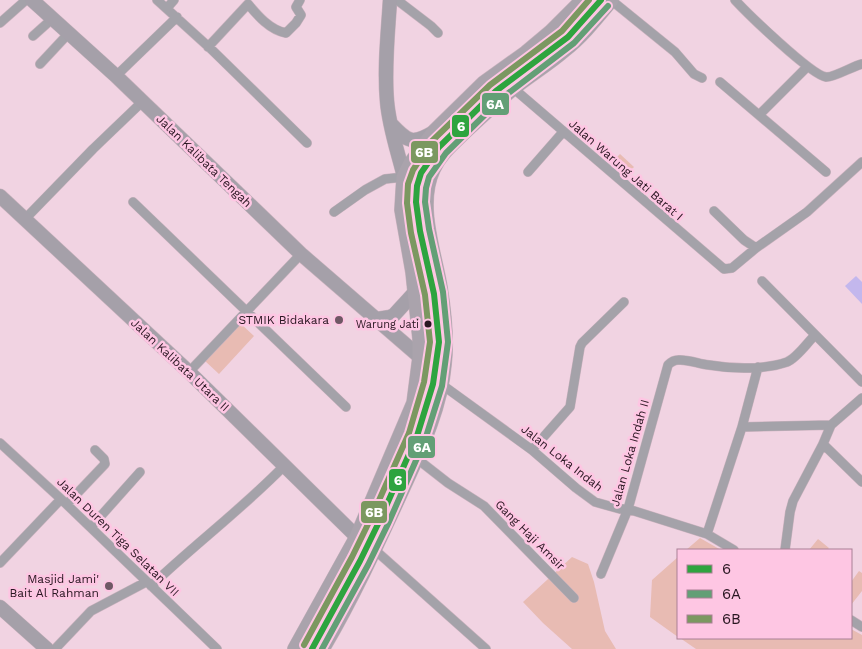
<svg xmlns="http://www.w3.org/2000/svg" width="862" height="649" viewBox="0 0 862 649" font-family="'Work Sans',sans-serif">
<style>
.green{fill:#e8bbb3}
.water{fill:#c3b7ed}
.lines{fill:none;stroke-linecap:round;stroke-linejoin:round}
.street-casing{stroke:#cbb3bf;stroke-width:10}
.secondary-casing{stroke:#cbb3bf;stroke-width:15}
.primary-casing{stroke:#cbb3bf;stroke-width:16}
.street{stroke:#a4a2a9;stroke-width:9}
.secondary{stroke:#a5a0a9;stroke-width:14}
.primary{stroke:#aaa3ac;stroke-width:15}
.bus-1-casing{stroke:#fec6e3;stroke-width:10}
.bus-2-casing{stroke:#fec6e3;stroke-width:10}
.bus-3-casing{stroke:#fec6e3;stroke-width:10}
.bus-1{stroke:#2ea43f;stroke-width:6}
.bus-2{stroke:#639f76;stroke-width:6}
.bus-3{stroke:#7b9860;stroke-width:6}
.poi-dot{fill:#6f5865;stroke:#fec6e3;stroke-width:2}
.bus-dot{fill:#291621;stroke:#fec6e3;stroke-width:2}
.labels{text-anchor:middle;stroke-width:5;stroke-linejoin:round;paint-order:stroke}
.bus-label{font-size:11px;fill:#291621;stroke:#fec6e3;text-anchor:end}
.street-label{font-size:12px;fill:#291621;stroke:#fec6e3}
.poi-label{font-size:12px;fill:#291621;stroke:#fec6e3;text-anchor:end}
.line-badge{stroke:#fec6e3;stroke-width:2}
.badge-label{font-size:14px;text-anchor:middle;font-weight:bold;fill:#fff}
</style>
<rect width="100%" height="100%" fill="#f1d3e2"/>
<path class="green" d="M620 154 634 167 626 175 612 162Z
M240 323 254 336 219 374 205 361Z
M700 538 721 550H686Z
M818 539 829 548 827 550H809Z
M572 557 588 564 594 582 605 631 616 649H572L543 623 523 602Z
M678 557V637L650 617 652 580Z
M859 571 862 573V591L851 605V582Z
M851 629 862 635V649H696L680 638H851Z"/>
<path class="water" d="M856 276 862 282V304L845 286Z"/>
<g class="lines">
<g class="street-casing">
<path id="street" d="M157 0 211 49 307 143
M397 0 431 26 438 33
M611 0 675 52 694 74 702 78
M735 0C748 14 811 75 826 77 833 78 853 66 862 64
M167 8 174 0
M0 23 26 0
M33 36 52 19
M208 47 248 4C258 16 270 30 286 33L296 23 301 15 296 7 300 0
M40 64 68 34
M116 76 177 17
M720 82 826 172
M513 88 724 269 732 268 756 248 807 212 862 162
M759 115 807 67
M528 172 563 132
M133 202 346 407
M714 211 744 240 756 248
M334 212 365 190 385 179 404 177
M25 219 93 149 142 102
M762 281 862 382
M189 372 301 254
M441 384 532 450 576 488 595 502 620 509H628L707 534 734 550
M742 427 831 425
M0 443 61 499 217 649
M823 444 862 482
M532 450 570 407 580 347 582 343 624 302
M416 458 448 483 484 506 574 598
M67 504 105 464 104 459 95 450
M91 527 140 472
M707 534 742 427 758 367
M375 550 486 649
M785 550 790 512 793 501 823 444 831 425 862 398
M0 563 61 499
M601 574 628 509 668 365C671 362 674 360 678 360 688 359 699 364 709 365 732 369 764 370 787 362 797 358 807 343 815 335
M151 586C194 545 242 509 284 466
M851 620 862 627
M55 649 91 611 146 582"/>
</g>
<g class="secondary-casing">
<path id="secondary" d="M32 0 116 76 301 254 420 357
M390 0C388 33 384 68 387 101 389 127 398 152 404 177
M391 124C408 142 412 145 434 132
M0 196 189 372 357 537
M377 319 390 317 394 315 416 291
M0 607 47 649"/>
</g>
<g class="primary-casing">
<path id="primary" d="M295 649 357 537 414 403 420 357V339L413 272 402 210 404 177 411 163 435 131 484 83 526 53 551 32 583 0
M322 649C351 600 375 548 399 496 418 454 440 411 444 364 447 339 444 313 440 288 434 251 416 205 433 169 439 155 451 145 462 134 478 119 495 103 512 89 529 75 548 64 564 50 582 36 596 18 611 0"/>
</g>
<use href="#street" class="street"/>
<use href="#secondary" class="secondary"/>
<use href="#primary" class="primary"/>
<g class="bus-1-casing">
<path id="bus-1" d="M312 649 360 561 380 520 417 436 433 384 439 342 434 294 420 231 416 202 417 186 421 173 439 147 496 91 568 37 601 0"/>
</g>
<g class="bus-2-casing">
<path id="bus-2" d="M322 649 368 565 388 524 425 440 442 386 448 342 443 292 429 229 425 202 426 188 429 177 446 153 502 98 574 43 608 6"/>
</g>
<g class="bus-3-casing">
<path id="bus-3" d="M304 645 352 557 372 516 409 433 424 382 430 342 425 295 411 233 407 203 408 184 413 170 432 141 490 85 562 31 589 0"/>
</g>
<use href="#bus-1" class="bus-1"/>
<use href="#bus-2" class="bus-2"/>
<use href="#bus-3" class="bus-3"/>
</g>
<g class="poi-dot">
<circle cx="339" cy="320" r="5"/>
<circle cx="109" cy="586" r="5"/>
</g>
<circle class="bus-dot" cx="428" cy="324" r="4.5"/>
<g class="labels">
<g class="bus-label">
<text x="419" y="328">Warung Jati</text>
</g>
<g class="street-label">
<text transform="translate(204 161) rotate(44)" y="4">Jalan Kalibata Tengah</text>
<text transform="translate(626 170) rotate(41)" y="4">Jalan Warung Jati Barat I</text>
<text transform="translate(180 365) rotate(43)" y="4">Jalan Kalibata Utara II</text>
<text transform="translate(630 453) rotate(-74)" y="4">Jalan Loka Indah II</text>
<text transform="translate(562 458) rotate(38)" y="4">Jalan Loka Indah</text>
<text transform="translate(530 535) rotate(45)" y="4">Gang Haji Amsir</text>
<text transform="translate(118 537) rotate(44)" y="4">Jalan Duren Tiga Selatan VII</text>
</g>
<g class="poi-label">
<text x="329" y="324">STMIK Bidakara</text>
<text x="99" y="583">Masjid Jami'<tspan x="99" dy="14">Bait Al Rahman</tspan></text>
</g>
</g>
<g class="line-badge">
<rect x="481" y="92" width="29" height="24" rx="5" fill="#639f76"/>
<rect x="451" y="114" width="19" height="24" rx="5" fill="#2ea43f"/>
<rect x="410" y="140" width="29" height="24" rx="5" fill="#7b9860"/>
<rect x="407" y="435" width="29" height="24" rx="5" fill="#639f76"/>
<rect x="388" y="468" width="19" height="24" rx="5" fill="#2ea43f"/>
<rect x="360" y="500" width="28" height="24" rx="5" fill="#7b9860"/>
</g>
<g class="badge-label">
<text x="495" y="109">6A</text>
<text x="461" y="131">6</text>
<text x="424" y="157">6B</text>
<text x="422" y="452">6A</text>
<text x="398" y="485">6</text>
<text x="374" y="517">6B</text>
</g>
<rect x="677" y="549" width="175" height="90" fill="#fec6e3" stroke="#a98095"/>
<rect x="687" y="565" width="25" height="8" fill="#2ea43f" stroke="#a98095"/>
<text x="722" y="574" font-size="15" fill="#291621">6</text>
<rect x="687" y="590" width="25" height="8" fill="#639f76" stroke="#a98095"/>
<text x="722" y="599" font-size="15" fill="#291621">6A</text>
<rect x="687" y="615" width="25" height="8" fill="#7b9860" stroke="#a98095"/>
<text x="722" y="624" font-size="15" fill="#291621">6B</text>
</svg>
